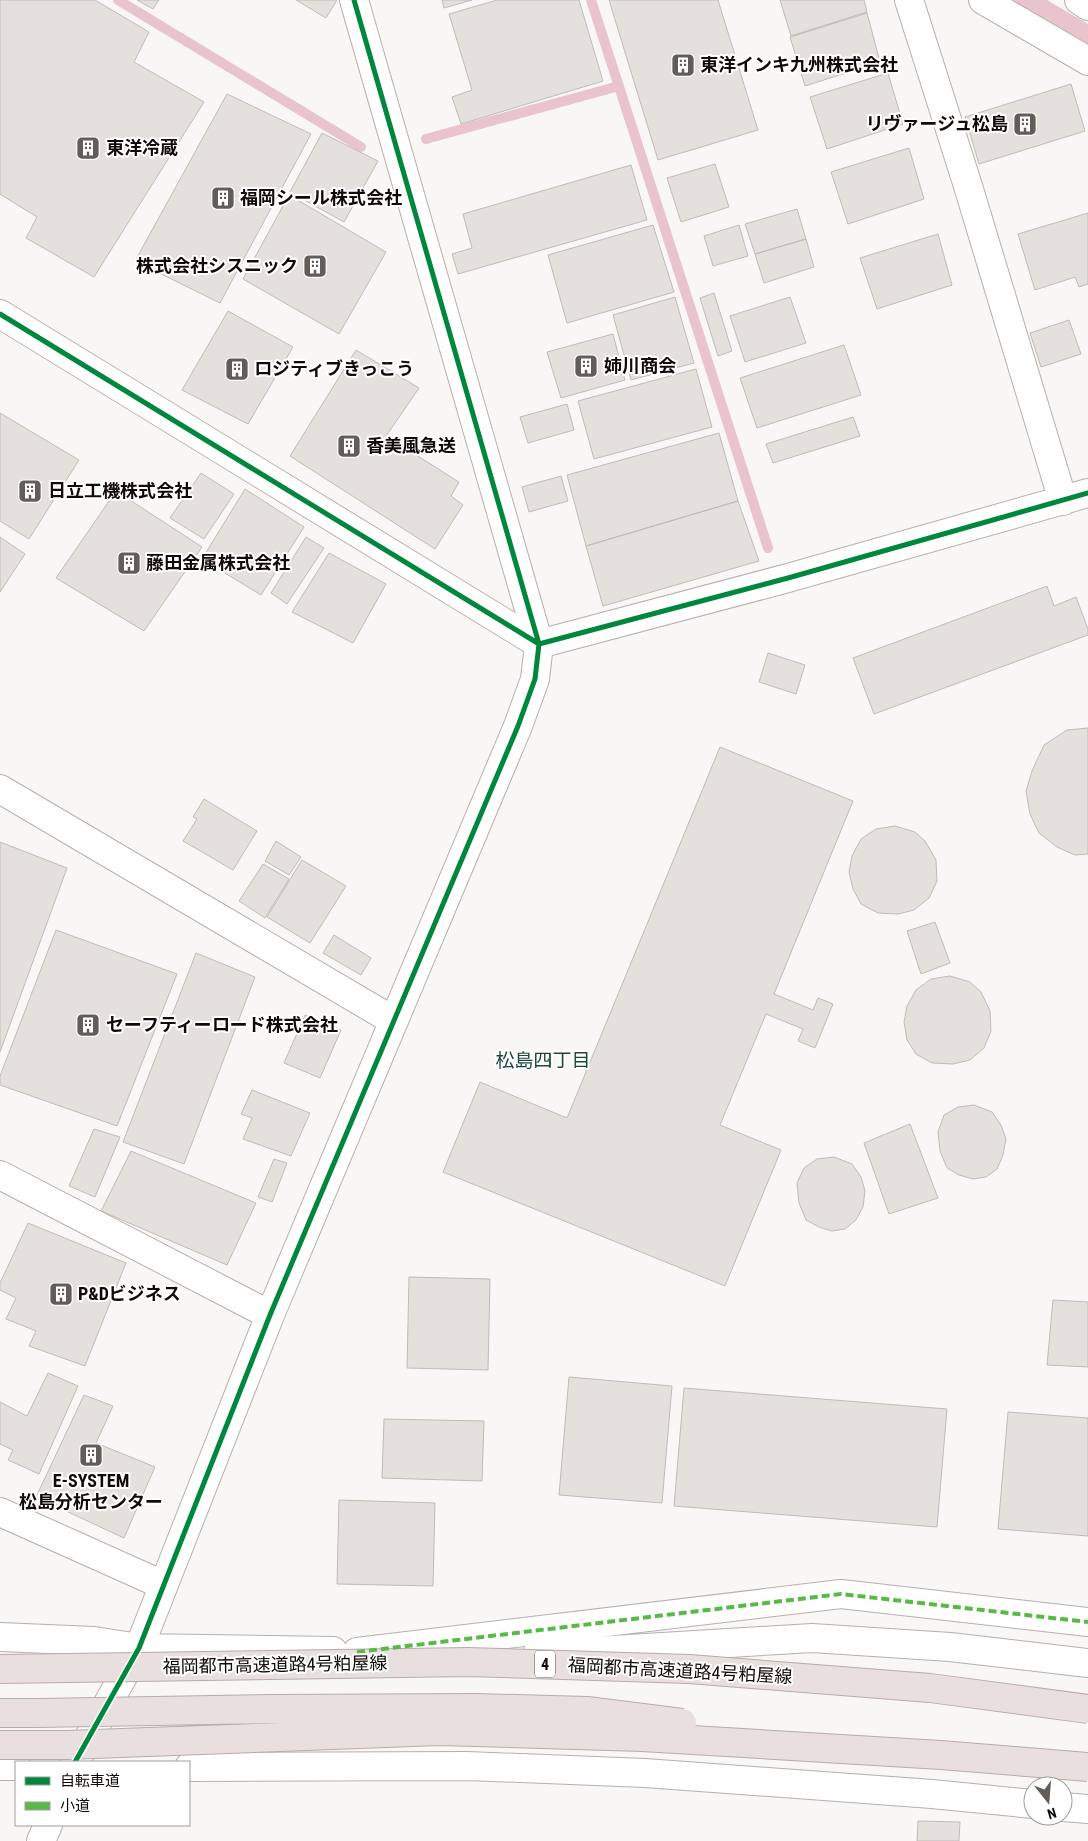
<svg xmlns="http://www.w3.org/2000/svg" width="1088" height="1841" viewBox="0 0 1088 1841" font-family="'Roboto Condensed','Noto Sans JP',sans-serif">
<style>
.water{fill:#e9c4cc}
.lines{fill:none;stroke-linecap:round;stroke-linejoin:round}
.stream{stroke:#e9c4cc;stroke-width:10}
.building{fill:#e4e0db;stroke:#bfbbb7}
.minor-casing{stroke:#b6b0ad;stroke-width:30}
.highway-casing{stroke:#b7acaa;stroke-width:30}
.minor{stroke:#fefefe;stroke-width:28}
.highway{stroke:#e8dfde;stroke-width:28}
.highway-bridge-casing{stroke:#b7acaa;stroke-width:30;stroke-linecap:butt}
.highway-bridge{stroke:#e8dfde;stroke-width:28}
.quiet{stroke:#58b947;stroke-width:4;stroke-dasharray:8 4;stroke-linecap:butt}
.cycleway-casing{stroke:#fff;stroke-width:8}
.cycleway{stroke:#00873e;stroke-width:5}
.labels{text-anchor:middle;stroke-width:4;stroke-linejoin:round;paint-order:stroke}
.shield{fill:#fff;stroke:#595451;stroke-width:1}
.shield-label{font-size:16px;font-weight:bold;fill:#120a06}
.poi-label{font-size:18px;font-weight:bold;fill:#120a06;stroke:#fff;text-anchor:start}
.street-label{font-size:18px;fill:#120a06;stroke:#fff}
.neighbourhood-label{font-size:19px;fill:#1b4937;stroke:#fff}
</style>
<rect width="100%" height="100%" fill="#f9f7f5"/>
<path class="water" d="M1008 0H1047L1088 24V47Z"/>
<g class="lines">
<path class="stream" d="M118 0 361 147
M591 0 768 548
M426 139 619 86"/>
</g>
<path class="building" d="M0 0H95L149 32 134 62 204 102 94 277 26 238 37 217 0 194Z
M137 0H159L153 9Z
M296 0H337L326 18Z
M442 0H472L444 8Z
M497 0H579L603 81 461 124 452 97 472 90 449 14Z
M609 0H718L758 130 658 160Z
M780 0H864L867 12 791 36Z
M867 13 880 62 805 86 790 37Z
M888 73 903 124 827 149 810 97Z
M1071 84 1085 131 979 164 965 117Z
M227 94 311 134 220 303 135 261Z
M322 133 378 161 344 222 290 192Z
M909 148 924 199 848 224 831 172Z
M715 164 729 207 681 222 667 178Z
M631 165 647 220 458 274 452 254 472 248 463 214Z
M289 195 386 252 339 334 243 279Z
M797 209 806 239 755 254 745 224Z
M1088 213V284L1079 287 1075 277 1035 290 1018 234Z
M653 225 674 292 567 323 548 255Z
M739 225 748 256 713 266 704 236Z
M938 234 952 285 877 309 860 258Z
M806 239 814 267 764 283 755 254Z
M714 293 732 351 718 356 700 298Z
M675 297 694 363 631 380 613 315Z
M790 297 806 343 745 362 730 316Z
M228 311 293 347 248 424 182 390Z
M1069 320 1081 354 1041 367 1030 333Z
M613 334 625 380 561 398 547 352Z
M844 345 861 395 757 428 740 378Z
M356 350 419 388 386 436 459 482 451 496 463 505 435 549 290 456Z
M696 369 712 427 594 459 578 401Z
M567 404 574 430 528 443 520 417Z
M0 413 79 460 29 539 0 521Z
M853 417 860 436 773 463 766 444Z
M719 433 738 501 586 546 567 475Z
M201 473 234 494 204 539 170 518Z
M561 476 568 501 529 512 522 487Z
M245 489 304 527 261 595 202 559Z
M116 491 202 547 144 631 56 578Z
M738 501 759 561 603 606 586 546Z
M0 537 25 554 0 592Z
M306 537 324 548 287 604 271 593Z
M329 553 386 584 353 643 292 612Z
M1047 586 1054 606 1076 597 1088 629V635L874 714 853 658Z
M768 653 805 665 796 694 759 682Z
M1088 728V854L1075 855 1057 847 1039 833 1030 814 1026 791 1032 771 1044 745 1067 730Z
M720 747 853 801 774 994 813 1010 818 998 833 1004 815 1048 798 1041 803 1029 766 1014 720 1125 781 1150 725 1286 443 1172 480 1082 567 1118Z
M204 799 257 831 233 870 183 841 197 819 193 817Z
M895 826 915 832 925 841 936 860 937 881 929 898 914 910 898 914 878 913 861 904 853 889 849 872 852 856 861 839 876 829Z
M276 841 301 857 289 875 265 861Z
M0 842 67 868 0 1052Z
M302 860 346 886 310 943 267 917Z
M263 864 289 879 265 918 239 901Z
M935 922 950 963 921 974 907 931Z
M56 930 177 974 117 1126 0 1085V1076Z
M334 935 371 958 361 975 323 953Z
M196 953 255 977 184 1164 123 1142Z
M950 976 970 982 981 992 990 1011 991 1031 984 1048 970 1060 953 1064 932 1063 916 1054 907 1040 904 1022 907 1006 916 990 931 979Z
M305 1015 341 1030 320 1078 284 1063Z
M252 1090 310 1113 291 1156 243 1139 252 1118 241 1114Z
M974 1105 992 1112 1001 1125 1006 1139 1003 1155 997 1169 986 1177 973 1179 959 1175 947 1168 940 1151 938 1132 944 1115 958 1107Z
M910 1124 938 1198 889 1214 864 1143Z
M94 1129 120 1137 95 1197 69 1186Z
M131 1151 256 1203 227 1265 101 1211Z
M834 1157 852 1164 861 1177 865 1191 863 1207 856 1220 845 1229 832 1231 819 1227 806 1220 799 1203 797 1183 804 1168 817 1159Z
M274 1159 287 1163 272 1202 258 1197Z
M28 1223 126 1263 85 1366 29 1346 36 1331 6 1319 16 1298 0 1290V1283Z
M409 1277 490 1279 488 1370 407 1368Z
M1053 1300 1088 1302V1367L1047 1365Z
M48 1373 78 1386 39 1474 8 1460 13 1450 0 1444V1402L27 1416Z
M569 1377 672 1386 662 1503 559 1495Z
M684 1388 947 1409 937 1527 674 1506Z
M84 1395 113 1406 96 1443 155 1467 124 1538 36 1497Z
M1008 1412 1088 1418V1536L998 1529Z
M384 1419 484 1421 482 1481 382 1478Z
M339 1500 435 1503 433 1586 337 1584Z
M918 1821 960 1822 959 1841H917Z"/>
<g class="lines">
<g class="minor-casing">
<path id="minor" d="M909 0 968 186 1063 501
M983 0 1088 61
M1079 0 1088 6
M0 314 539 644 788 578 1088 493
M0 789 394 1021
M0 1175 270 1315
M0 1512 163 1585
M0 1637 94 1641 139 1648 333 1651
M357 1652 841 1594 1088 1622
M538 1652H580L812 1638 950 1647 1088 1663
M75 1762 139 1648 270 1315 518 726 535 679 539 644 354 0
M0 1766H16
M189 1767 467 1766 645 1773 932 1794 1033 1804
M1063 1807 1088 1809
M41 1841 48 1825"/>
</g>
<g class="highway-casing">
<path id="highway" d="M0 1713H38"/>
</g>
<use href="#minor" class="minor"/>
<use href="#highway" class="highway"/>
<g class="highway-bridge-casing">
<path id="highway-bridge" d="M0 1669 468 1662 689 1669 930 1688 1088 1709
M38 1713 267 1709 477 1708 587 1711 682 1723
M0 1745H67L439 1731 642 1737 941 1755 1088 1767"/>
</g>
<use href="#highway-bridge" class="highway-bridge"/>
<path class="quiet" d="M357 1652 841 1594 1088 1622"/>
<g class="cycleway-casing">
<path id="cycleway" d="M0 314 539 644 788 578 1088 493
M75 1762 139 1648 270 1315 518 726 535 679 539 644 354 0"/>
</g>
<use href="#cycleway" class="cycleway"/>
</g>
<defs>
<g id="building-square" transform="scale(1.25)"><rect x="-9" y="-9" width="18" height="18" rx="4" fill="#635d5a" stroke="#fff"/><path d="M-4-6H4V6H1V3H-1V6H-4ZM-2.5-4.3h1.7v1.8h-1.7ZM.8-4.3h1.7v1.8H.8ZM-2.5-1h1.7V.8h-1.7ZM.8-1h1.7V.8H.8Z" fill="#fff"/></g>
</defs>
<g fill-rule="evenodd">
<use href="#building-square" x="683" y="65"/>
<use href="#building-square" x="1025" y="124"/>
<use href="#building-square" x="88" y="148"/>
<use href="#building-square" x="223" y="198"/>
<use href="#building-square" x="315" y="266"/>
<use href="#building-square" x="586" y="366"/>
<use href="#building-square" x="237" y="369"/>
<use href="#building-square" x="349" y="446"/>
<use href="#building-square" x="30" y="491"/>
<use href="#building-square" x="129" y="563"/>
<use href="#building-square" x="88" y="1025"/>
<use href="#building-square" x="61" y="1294"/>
<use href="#building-square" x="91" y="1455"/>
</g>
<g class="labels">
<rect class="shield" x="535" y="1650.5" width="20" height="27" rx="4"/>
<g class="shield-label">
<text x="545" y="1670">4</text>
</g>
<g class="poi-label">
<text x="700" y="71">東洋インキ九州株式会社</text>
<text x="1008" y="130" text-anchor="end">リヴァージュ松島</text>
<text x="106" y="154">東洋冷蔵</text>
<text x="240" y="204">福岡シール株式会社</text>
<text x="298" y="272" text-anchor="end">株式会社シスニック</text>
<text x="604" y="372">姉川商会</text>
<text x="254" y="375">ロジティブきっこう</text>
<text x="366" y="452">香美風急送</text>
<text x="48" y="497">日立工機株式会社</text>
<text x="146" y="569">藤田金属株式会社</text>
<text x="106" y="1031">セーフティーロード株式会社</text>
<text x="78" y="1300">P&amp;Dビジネス</text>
<text x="91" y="1487" text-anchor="middle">E-SYSTEM<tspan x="91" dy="21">松島分析センター</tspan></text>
</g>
<g class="street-label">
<text transform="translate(275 1665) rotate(-1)" y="6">福岡都市高速道路4号粕屋線</text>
<text transform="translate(680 1671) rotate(3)" y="6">福岡都市高速道路4号粕屋線</text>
</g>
<g class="neighbourhood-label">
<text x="543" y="1067">松島四丁目</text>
</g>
</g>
<rect x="15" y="1761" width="175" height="65" fill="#ffffff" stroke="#a09d9b"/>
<rect x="25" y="1777" width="25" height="8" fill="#00873e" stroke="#a09d9b"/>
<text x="60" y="1786" font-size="15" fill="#120a06">自転車道</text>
<rect x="25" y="1802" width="25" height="8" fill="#58b947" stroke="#a09d9b"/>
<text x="60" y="1811" font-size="15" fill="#120a06">小道</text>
<g transform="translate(1048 1801) rotate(163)"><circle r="24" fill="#ffffff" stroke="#a09d9b"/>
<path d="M0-4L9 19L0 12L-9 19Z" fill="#635d5a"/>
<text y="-8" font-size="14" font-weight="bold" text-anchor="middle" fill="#120a06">N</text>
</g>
</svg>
